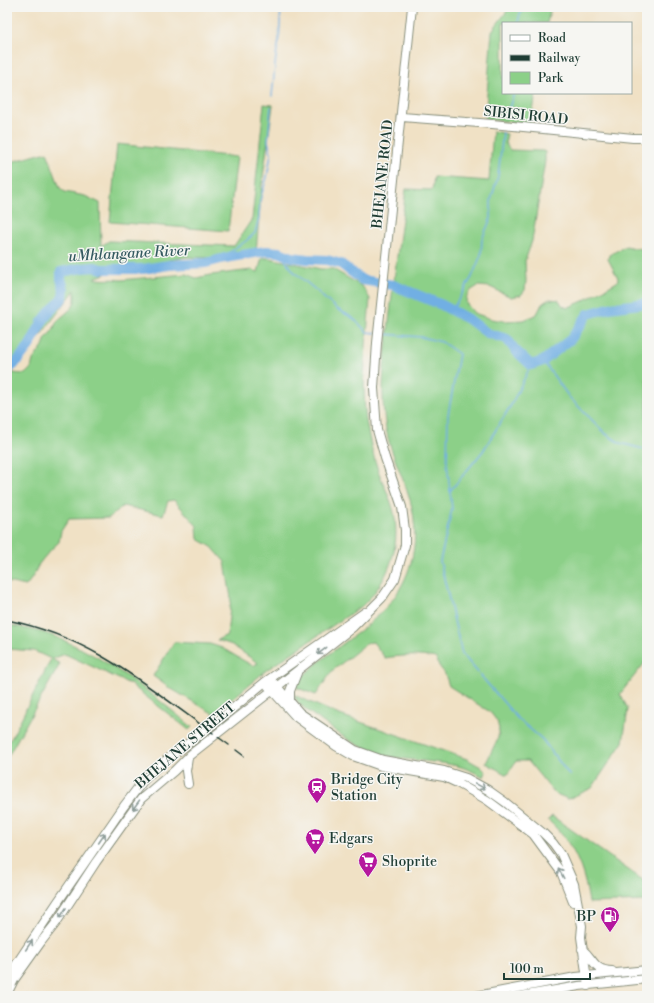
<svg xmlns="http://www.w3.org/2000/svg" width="654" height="1003" viewBox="0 0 654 1003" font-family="'Libre Bodoni',serif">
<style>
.green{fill:#8cd088;stroke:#56865e;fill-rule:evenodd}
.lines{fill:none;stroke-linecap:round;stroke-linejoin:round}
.stream{stroke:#71afe3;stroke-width:1.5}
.river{stroke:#71afe3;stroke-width:10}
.minor-casing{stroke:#888f7c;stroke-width:10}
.minor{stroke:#fff;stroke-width:8}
.rail{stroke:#1f3d34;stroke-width:1.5}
.oneway{stroke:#8f9e9a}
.labels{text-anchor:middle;stroke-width:3;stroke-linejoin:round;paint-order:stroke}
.street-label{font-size:14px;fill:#1f3d34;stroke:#f6f6f2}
.poi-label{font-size:14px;fill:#1f3d34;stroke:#f6f6f2;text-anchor:start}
.water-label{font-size:15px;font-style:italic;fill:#345a60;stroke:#f6f6f2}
</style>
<rect width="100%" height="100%" fill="#f6f6f2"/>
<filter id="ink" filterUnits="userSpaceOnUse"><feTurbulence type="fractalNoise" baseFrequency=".025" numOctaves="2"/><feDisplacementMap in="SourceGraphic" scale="8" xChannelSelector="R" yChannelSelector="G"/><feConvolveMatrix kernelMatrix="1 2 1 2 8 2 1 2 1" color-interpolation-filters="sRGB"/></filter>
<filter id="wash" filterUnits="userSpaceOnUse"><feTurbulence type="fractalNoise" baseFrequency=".012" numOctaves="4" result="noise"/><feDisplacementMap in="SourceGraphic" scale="16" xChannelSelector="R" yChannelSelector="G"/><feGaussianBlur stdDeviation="0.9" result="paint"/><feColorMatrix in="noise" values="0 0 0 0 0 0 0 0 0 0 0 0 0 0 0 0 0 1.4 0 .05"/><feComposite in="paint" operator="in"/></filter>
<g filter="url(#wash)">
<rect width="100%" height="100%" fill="#f0e1c5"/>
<path class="green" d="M510 7H551L547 23H503V93H536L531 124 485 119 492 31Z
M264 104 273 105 262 184 256 252 213 258 186 257 169 260 138 272 113 271 94 278C104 281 111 278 121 280L186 274 196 278 211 275 252 270 258 272 262 258H269L321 269H333L363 287 370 299C367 339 361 380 366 420 369 438 373 456 379 473 384 486 391 499 394 513 401 548 388 582 362 606L268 669 214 714 168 687 153 676 174 642 210 644 222 648 253 666 258 663 232 645 217 640 227 635 231 598 225 562 212 547 198 539 197 526 174 500 168 501 163 515 123 506 109 518 69 519 61 531 59 542C52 548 45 556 39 564 35 572 32 579 26 586L7 582V169L11 162 47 152 60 188 65 192 85 196 100 203 101 246 109 241 234 246 252 219ZM75 290V301L72 308 57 321 53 330 46 338 43 346 33 360 31 368 25 374 12 373Z
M493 131 507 134 505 143 510 150 543 151 545 152V161L532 241 525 261 526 281 525 290 521 295 511 297 490 287 478 286 470 291 467 296 466 303 474 313 491 319 504 321 524 320 537 314 542 304 549 299 559 300 562 305 567 308 583 301 617 282 618 278 608 259 609 255 626 246 634 248 647 249V660L620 694 628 709 623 742 592 788 568 799 554 793 528 761H516L507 775 486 763 498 738 499 729 497 721 490 712 449 686 445 674 437 663 436 658C418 655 403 655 385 658L373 642 367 643 332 671 316 695 295 687C303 674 316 664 328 655 355 634 387 615 403 583 416 558 418 527 410 500 403 476 391 455 386 429 380 395 384 364 388 330 393 283 400 236 406 189L432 190 434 177 489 181Z
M117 144 237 157 228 231 110 222Z
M7 625C26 628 46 632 63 640 113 662 151 693 192 727L189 730 130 684 65 654 52 659 60 664 7 758V742L11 739 51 659 34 651 7 649Z
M294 695 337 714 467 759 481 767 486 772 484 777C474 772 464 767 453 765 429 760 404 761 380 754 357 747 339 734 320 720 312 714 297 705 294 695Z
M552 816 647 883V901L589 903C584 868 574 844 548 820Z"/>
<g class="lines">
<path class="stream" d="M518 23 520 14 525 7
M272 96 276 56 279 41 281 7
M506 117 514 93
M279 252 295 273 317 291 325 299 337 309 353 318 367 332 376 333
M216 261 246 241 255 233 259 218 260 200 267 177 271 154 268 141 271 107
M452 310 472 277 481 255 482 239 491 218V200L498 176 503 132
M382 334 421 337 442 342 459 354 448 415 447 463 450 491
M543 361 569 397 606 434 620 443 647 450
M531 365 511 405 483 451 450 491 452 509 440 561 462 654 518 719 542 739 570 776"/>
<path class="river" d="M7 370 14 365 30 345 42 322 51 310 59 303 63 297 64 289 61 279V272L82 268 95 267 102 269H143L169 265 206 263 225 258 266 251 279 252 292 257 307 259 327 260 341 264 362 280 393 285 442 305 471 321 487 333 507 339 515 350 531 365 543 361 571 339 588 314 609 308 647 303"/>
</g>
</g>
<g filter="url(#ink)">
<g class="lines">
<g class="minor-casing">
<path id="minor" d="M402 117 492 124 633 138H647
M274 683 300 713 355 750 383 760 444 771 466 778 488 790 505 802 543 833 553 843 561 854 574 884 582 926 581 937 588 986
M268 686 296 717 336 746 353 756 381 766 444 777 459 784 487 800 533 834 561 872 573 902
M290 702V691L297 673
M188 784 186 771 188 758
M582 949C595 960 593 970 612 971
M7 978 57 903 124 806 143 781 156 768 220 719 265 682 365 612
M7 994 14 980 41 942 56 923 96 862 141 799 174 771 190 755 353 627 382 598 395 579 405 545V530L402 507 385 458 377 430 374 388 377 343 412 7
M476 996 576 977 647 970
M521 996 579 986 647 979"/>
</g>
<use href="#minor" class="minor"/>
<path class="rail" d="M7 620C87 636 140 680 204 727
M210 731 213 733
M218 737 229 745
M236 750 244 756"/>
</g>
<defs><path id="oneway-shaft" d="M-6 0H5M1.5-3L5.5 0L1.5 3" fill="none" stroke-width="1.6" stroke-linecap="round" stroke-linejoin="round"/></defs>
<g class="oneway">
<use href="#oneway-shaft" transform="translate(322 651) rotate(142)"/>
<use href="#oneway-shaft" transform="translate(480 786) rotate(29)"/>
<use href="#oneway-shaft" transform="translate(136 805) rotate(126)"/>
<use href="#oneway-shaft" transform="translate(102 838) rotate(-56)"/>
<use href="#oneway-shaft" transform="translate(561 873) rotate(-118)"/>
<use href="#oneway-shaft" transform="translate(63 913) rotate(121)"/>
<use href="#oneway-shaft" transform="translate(29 945) rotate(-56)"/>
</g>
</g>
<defs>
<g id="station-pin" transform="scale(1)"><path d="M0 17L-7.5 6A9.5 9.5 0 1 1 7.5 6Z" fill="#b5179e" stroke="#f6f6f2"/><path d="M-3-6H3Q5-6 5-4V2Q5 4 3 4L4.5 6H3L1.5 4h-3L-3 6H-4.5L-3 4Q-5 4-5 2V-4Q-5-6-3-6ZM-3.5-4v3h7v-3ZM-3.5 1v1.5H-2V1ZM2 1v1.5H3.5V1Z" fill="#fff"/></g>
<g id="supermarket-pin" transform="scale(1)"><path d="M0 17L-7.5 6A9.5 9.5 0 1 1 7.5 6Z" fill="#b5179e" stroke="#f6f6f2"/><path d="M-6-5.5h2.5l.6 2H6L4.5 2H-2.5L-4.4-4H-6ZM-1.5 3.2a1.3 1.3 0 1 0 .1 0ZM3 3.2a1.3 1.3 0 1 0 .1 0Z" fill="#fff"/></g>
<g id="fuel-pin" transform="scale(1)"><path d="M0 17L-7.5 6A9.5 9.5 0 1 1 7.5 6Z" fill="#b5179e" stroke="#f6f6f2"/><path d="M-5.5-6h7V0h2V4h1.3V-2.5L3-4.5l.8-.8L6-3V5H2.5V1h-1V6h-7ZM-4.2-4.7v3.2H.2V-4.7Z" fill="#fff"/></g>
</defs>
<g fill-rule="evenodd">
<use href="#station-pin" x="317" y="787"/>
<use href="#supermarket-pin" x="315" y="838"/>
<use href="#supermarket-pin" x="368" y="861"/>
<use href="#fuel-pin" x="610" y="916"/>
</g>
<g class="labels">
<g class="street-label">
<text transform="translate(526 115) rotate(6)" y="5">SIBISI ROAD</text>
<text transform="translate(382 174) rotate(-84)" y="5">BHEJANE ROAD</text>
<text transform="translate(185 745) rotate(-40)" y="5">BHEJANE STREET</text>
</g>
<g class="poi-label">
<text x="331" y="784">Bridge City<tspan x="331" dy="16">Station</tspan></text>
<text x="329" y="843">Edgars</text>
<text x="382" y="866">Shoprite</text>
<text x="596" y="921" text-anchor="end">BP</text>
</g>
<g class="water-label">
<text transform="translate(129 253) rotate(-3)" y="5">uMhlangane River</text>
</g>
</g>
<rect width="654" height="1003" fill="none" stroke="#f6f6f2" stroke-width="24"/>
<rect x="502" y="22" width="130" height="72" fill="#f6f6f2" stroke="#a0aca6"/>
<rect x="510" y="35" width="20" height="6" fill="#ffffff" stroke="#a0aca6"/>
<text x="538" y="42" font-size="12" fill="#1f3d34">Road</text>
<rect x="510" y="55" width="20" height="6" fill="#1f3d34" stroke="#a0aca6"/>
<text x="538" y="62" font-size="12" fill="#1f3d34">Railway</text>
<rect x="510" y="72" width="20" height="12" fill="#8cd088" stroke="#a0aca6"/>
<text x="538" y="82" font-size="12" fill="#1f3d34">Park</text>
<path d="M504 973v6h86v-6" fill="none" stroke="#1f3d34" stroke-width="2"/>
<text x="510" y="973" font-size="12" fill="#1f3d34" stroke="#f6f6f2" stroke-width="3" paint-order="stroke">100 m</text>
</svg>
